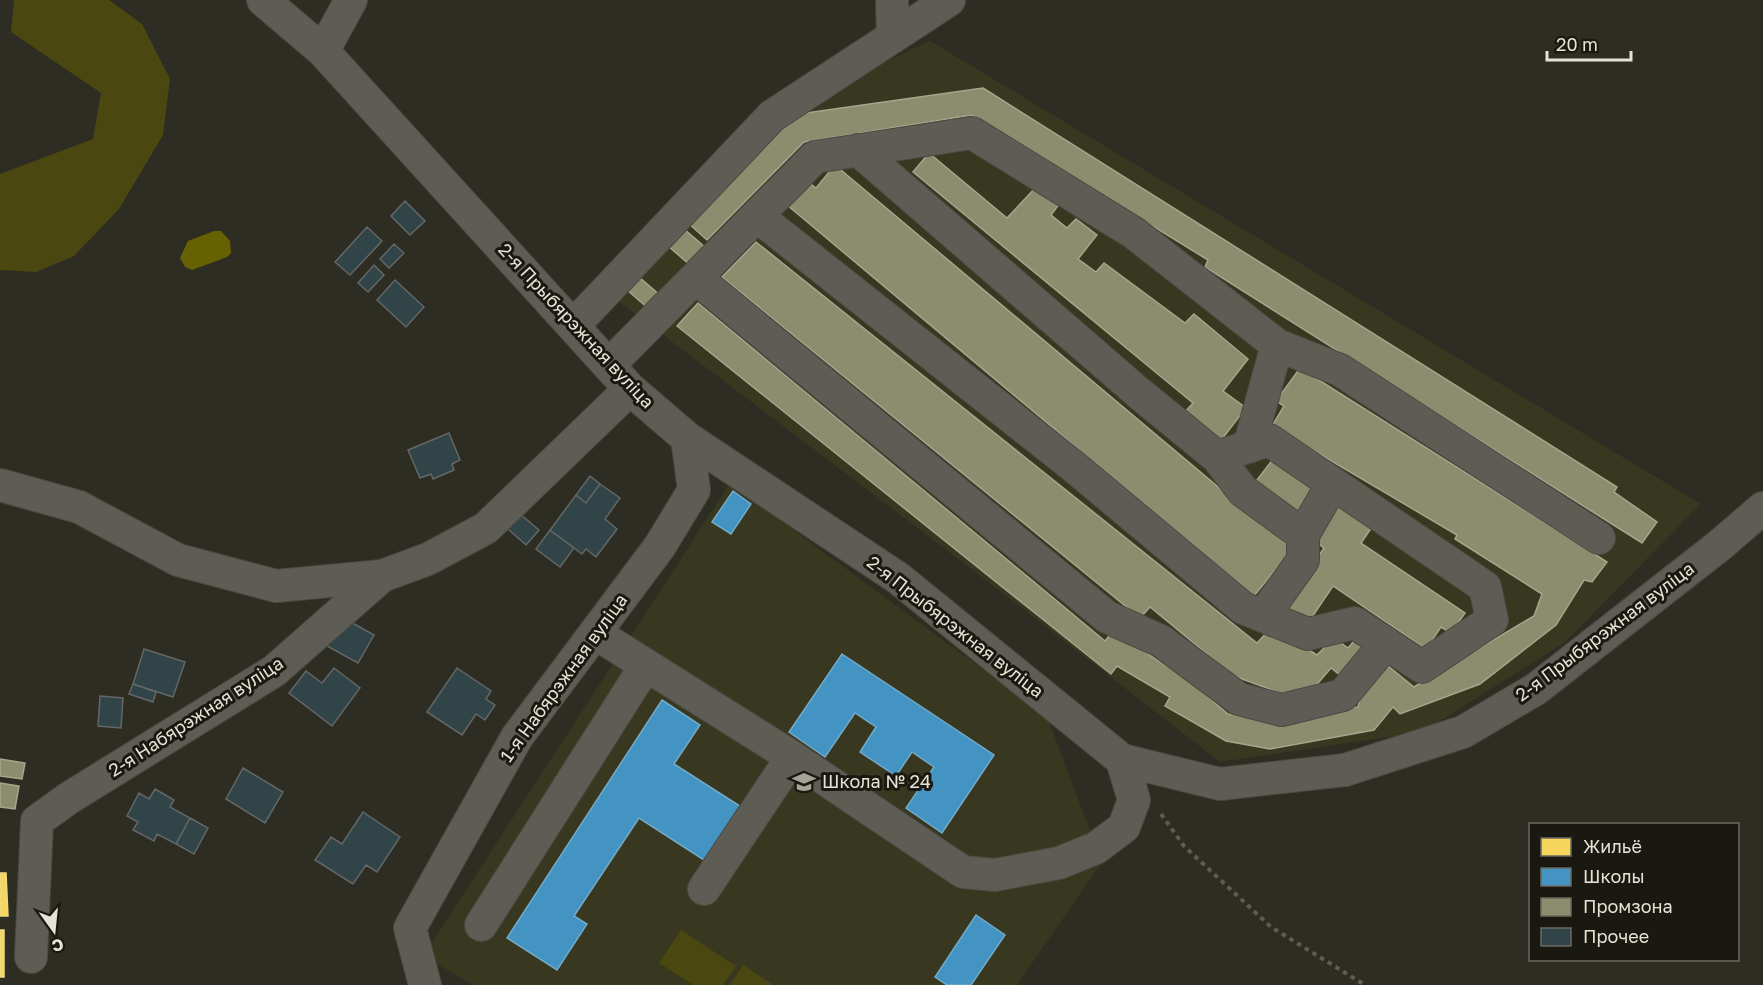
<svg xmlns="http://www.w3.org/2000/svg" width="1763" height="985" viewBox="0 0 1763 985" font-family="'Golos Text',sans-serif">
<style>
.built{fill:#383720}
.green{fill:#4b4710}
.water{fill:#666103}
.homes{fill:#f6d55c;stroke:#f0d981;stroke-width:1.5}
.schools{fill:#4393c3;stroke:#73abc9;stroke-width:1.5}
.industry{fill:#8c8c6e;stroke:#a6a68e;stroke-width:1.5}
.building{fill:#314549;stroke:#646766;stroke-width:1.5}
.lines{fill:none;stroke-linecap:round;stroke-linejoin:round}
.minor-casing{stroke:#4b4a41;stroke-width:34}
.path{stroke:#5d5c55;stroke-width:4;stroke-dasharray:4.5 4.5;stroke-linecap:butt}
.minor{stroke:#5d5d55;stroke-width:32}
.labels{text-anchor:middle;stroke-width:6;stroke-linejoin:round;paint-order:stroke}
.street-label{font-size:18px;fill:#e3e3d7;stroke:#191911}
.poi-label{font-size:18px;fill:#e3e3d7;stroke:#191911;text-anchor:start}
</style>
<rect width="100%" height="100%" fill="#2e2d23"/>
<path class="built" d="M930 41 1701 504 1565 642 1423 732 1220 762 974 571 613 297 792 106Z
M730 483 1047 717 1102 862 1017 985H473L437 964 431 944Z"/>
<path class="green" d="M14 0H109L142 24 170 79 163 135 119 209 74 256 36 272 0 270V174L93 139 101 93 11 32Z
M681 930 736 966 723 985H693L659 963Z
M743 965 773 985H730Z"/>
<path class="water" d="M214 231H221L230 241 231 253 227 257 192 270 185 267 180 258 188 241Z"/>
<path class="homes" d="M0 873H6L8 916H0Z
M0 930H4V977H0Z"/>
<path class="schools" d="M733 491 751 504 731 534 712 522Z
M842 654 994 755 942 833 906 808 934 767 912 752 896 776 860 752 876 727 855 713 825 757 789 732Z
M662 700 700 725 674 764 743 808 707 862 639 818 574 916 587 924 557 970 507 938Z
M976 915 1005 935 971 985H947L935 977Z"/>
<path class="industry" d="M983 88 1617 487 1614 492 1657 522 1642 543 1205 267 1208 260 972 115 804 142 707 240 687 222 792 115Z
M929 153 1007 218 1038 185 1060 203 1051 215 1067 228 1076 219 1097 235 1078 259 1096 272 1104 263 1185 323 1194 314 1248 359 1223 391 1246 408 1222 439 1186 411 1193 403 913 172Z
M835 165 1292 549 1254 596 787 205 807 181 816 188Z
M683 228 706 248 690 265 668 246Z
M756 242 1257 643 1272 627 1317 655 1334 638 1348 648 1354 641 1368 653 1345 679 1331 668 1313 689 1283 694 1234 676 1150 607 1140 618 722 277Z
M639 277 661 296 649 309 627 290Z
M698 303 1105 641 1113 631 1188 680 1228 714 1270 721 1358 707 1363 684 1382 661 1414 687 1534 616 1542 594 1455 539 1457 535 1272 426 1284 406 1276 401 1300 368 1607 562 1592 582 1584 580 1556 625 1480 684 1400 714 1393 707 1374 730 1270 749 1226 741 1165 706 1170 697 1117 666 1111 674 677 326Z
M1274 458 1315 489 1294 516 1253 485Z
M1337 504 1372 527 1361 543 1465 613 1451 633 1441 627 1426 649 1333 586 1308 623 1284 607 1324 548 1313 540Z
M0 759 25 763 22 779 0 776Z
M0 783 19 786 15 809 0 807Z"/>
<path class="building" d="M405 201 425 221 410 235 391 216Z
M367 227 382 241 350 275 335 262Z
M394 244 404 253 389 268 380 259Z
M374 265 384 275 368 292 358 283Z
M395 280 424 307 406 327 377 300Z
M449 433 460 460 452 464 454 470 433 479 431 474 420 478 408 450Z
M590 476 600 484 586 503 576 495Z
M600 484 620 498 605 519 617 529 596 557 586 549 582 554 550 530 576 495 586 503Z
M520 514 539 530 526 545 508 529Z
M550 530 574 548 560 567 536 549Z
M342 617 374 635 358 663 327 646Z
M144 649 185 662 173 697 133 684Z
M334 668 360 688 332 726 289 693 306 671 322 683Z
M457 668 491 691 486 699 495 705 485 720 476 714 462 735 427 712Z
M133 684 156 692 153 702 129 694Z
M100 696 123 698 121 728 98 726Z
M243 768 283 792 265 823 226 799Z
M155 789 174 800 170 807 190 818 176 844 157 834 154 841 133 830 138 822 127 816 139 793 149 799Z
M363 812 400 837 377 872 366 865 353 884 315 860 331 837 342 844Z
M190 818 208 828 194 854 176 844Z"/>
<g class="lines">
<g class="minor-casing">
<path id="minor" d="M263 0 323 51 630 389 687 438 898 578 1122 760 1220 784 1345 770 1463 732 1536 689 1720 545 1763 508
M892 0 893 37
M323 51 351 0
M757 216 1073 466 1243 608 1308 634 1355 623 1422 667 1492 620 1485 587 1269 440 1217 457 1140 394 858 150
M696 278 1107 617 1161 641 1239 699 1282 710 1343 695 1386 643
M573 326 772 116 949 0
M609 365 815 157 972 133 1134 233 1277 345 1340 370 1599 538
M1249 447 1277 345
M1217 457 1243 491 1303 535
M0 485 79 507 178 560 276 586 382 576
M1263 616 1303 560V535L1333 483
M595 633 792 757 963 872 995 875 1059 863 1096 848 1124 827 1134 800 1122 760
M704 889 792 757
M481 925 646 665
M31 957 37 821 69 798 274 671 382 576 428 559 486 528 630 389
M425 985 410 928 517 737 660 546 694 490 687 438"/>
</g>
<path class="path" d="M1161 814 1184 846 1271 927 1365 985"/>
<use href="#minor" class="minor"/>
</g>
<defs>
<g id="school-bare" transform="scale(1.8)"><path d="M0-5L7-2L0 1L-7-2ZM-4 1L0 2.5L4 1V4Q0 6-4 4Z" fill="#a4a398" stroke="#191911" stroke-width="2.5" paint-order="stroke"/></g>
</defs>
<g fill-rule="evenodd">
<use href="#school-bare" x="804" y="782"/>
</g>
<g class="labels">
<g class="street-label">
<text transform="translate(576 326) rotate(47)" y="6">2-я Прыбярэжная вуліца</text>
<text transform="translate(955 627) rotate(38)" y="6">2-я Прыбярэжная вуліца</text>
<text transform="translate(1605 632) rotate(-37)" y="6">2-я Прыбярэжная вуліца</text>
<text transform="translate(564 678) rotate(-54)" y="6">1-я Набярэжная вуліца</text>
<text transform="translate(196 717) rotate(-33)" y="6">2-я Набярэжная вуліца</text>
</g>
<g class="poi-label">
<text x="822" y="788">Школа № 24</text>
</g>
</g>
<rect x="1529" y="823" width="210" height="138" fill="#191911" stroke="#6a6a60" stroke-width="1.5"/>
<rect x="1541" y="838" width="30" height="18" fill="#f6d55c" stroke="#6a6a60" stroke-width="1.5"/>
<text x="1583" y="853" font-size="18" fill="#e3e3d7">Жильё</text>
<rect x="1541" y="868" width="30" height="18" fill="#4393c3" stroke="#6a6a60" stroke-width="1.5"/>
<text x="1583" y="883" font-size="18" fill="#e3e3d7">Школы</text>
<rect x="1541" y="898" width="30" height="18" fill="#8c8c6e" stroke="#6a6a60" stroke-width="1.5"/>
<text x="1583" y="913" font-size="18" fill="#e3e3d7">Промзона</text>
<rect x="1541" y="928" width="30" height="18" fill="#314549" stroke="#6a6a60" stroke-width="1.5"/>
<text x="1583" y="943" font-size="18" fill="#e3e3d7">Прочее</text>
<g transform="translate(54 931) rotate(165)" stroke="#191911" stroke-width="4.5" paint-order="stroke">
<path d="M0-4.5L10 22L0 15L-10 22Z" fill="#e3e3d7"/>
<text y="-9" font-size="16" font-weight="bold" text-anchor="middle" fill="#e3e3d7">С</text>
</g>
<path d="M1547 51v9h84v-9" fill="none" stroke="#e3e3d7" stroke-width="3"/>
<text x="1556" y="51" font-size="18" fill="#e3e3d7" stroke="#191911" stroke-width="4.5" paint-order="stroke">20 m</text>
</svg>
